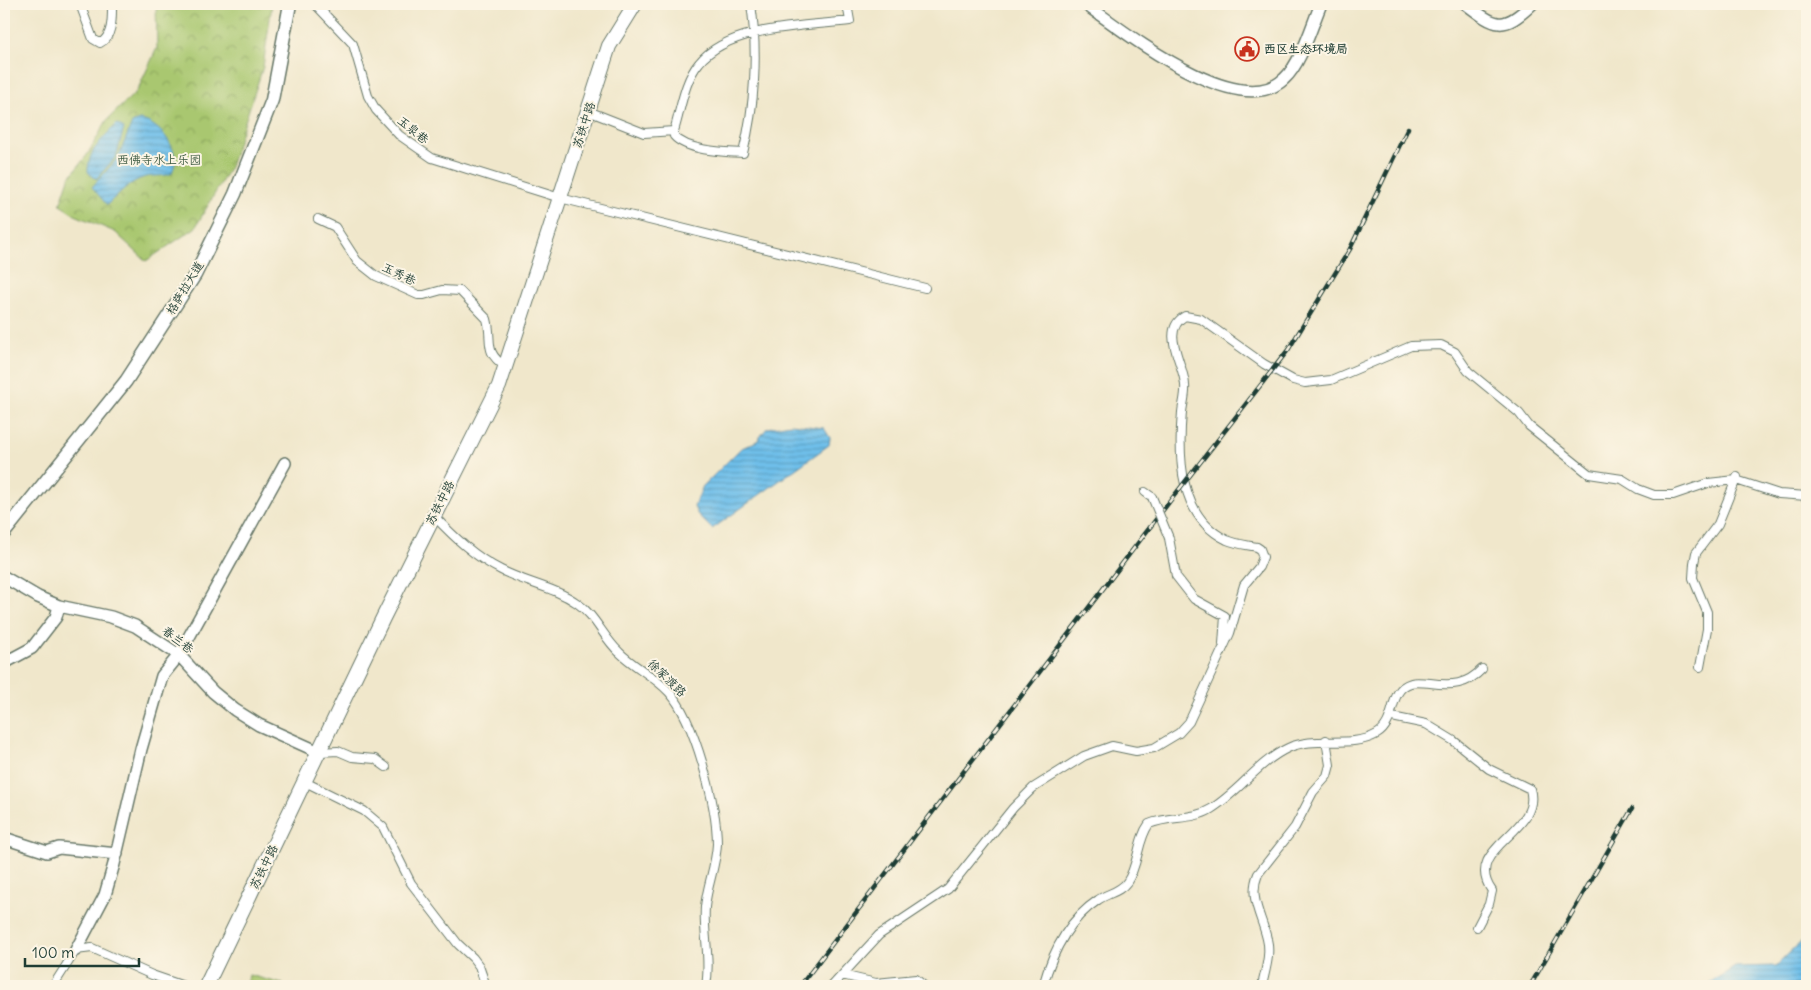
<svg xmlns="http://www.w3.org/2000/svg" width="1811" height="990" viewBox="0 0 1811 990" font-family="Delius,'LXGW WenKai TC',sans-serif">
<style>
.park{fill:url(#park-crowns);stroke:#648252}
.pitch{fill:#a9c76f;stroke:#648252}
.water{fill:url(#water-rules);stroke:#477e8f}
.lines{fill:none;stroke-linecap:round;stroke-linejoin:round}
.street-casing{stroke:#687869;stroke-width:10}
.secondary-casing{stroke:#687869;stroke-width:14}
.primary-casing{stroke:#687869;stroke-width:15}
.highway-casing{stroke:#687869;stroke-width:16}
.street{stroke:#fff;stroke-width:8}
.secondary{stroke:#fff;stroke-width:11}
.primary{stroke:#fff;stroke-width:12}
.highway{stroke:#fff;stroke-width:14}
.rail-casing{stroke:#1f3d34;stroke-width:4.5}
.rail{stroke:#fcf5e5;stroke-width:2.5;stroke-dasharray:8;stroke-linecap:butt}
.street-bridge-casing{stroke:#687869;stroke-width:10;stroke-linecap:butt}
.street-bridge{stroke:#fff;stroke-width:8}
.labels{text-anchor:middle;stroke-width:4;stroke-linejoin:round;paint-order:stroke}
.poi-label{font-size:12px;font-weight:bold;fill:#1f3d34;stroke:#fcf5e5;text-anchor:start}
.street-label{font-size:12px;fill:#1f3d34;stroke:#fcf5e5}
.park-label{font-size:12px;fill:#3b5940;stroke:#fcf5e5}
</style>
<defs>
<pattern id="park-crowns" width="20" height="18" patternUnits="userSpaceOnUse" patternTransform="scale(1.25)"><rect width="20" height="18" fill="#a9c76f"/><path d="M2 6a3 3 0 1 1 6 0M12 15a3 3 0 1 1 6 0" fill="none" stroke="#89a35c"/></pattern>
<pattern id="water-rules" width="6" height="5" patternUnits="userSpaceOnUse" patternTransform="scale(1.25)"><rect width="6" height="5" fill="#6fbfea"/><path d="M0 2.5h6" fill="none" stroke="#5b9cbe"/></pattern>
</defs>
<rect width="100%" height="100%" fill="#fcf5e5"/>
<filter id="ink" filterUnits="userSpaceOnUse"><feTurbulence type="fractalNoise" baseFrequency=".02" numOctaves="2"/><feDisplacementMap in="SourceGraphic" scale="10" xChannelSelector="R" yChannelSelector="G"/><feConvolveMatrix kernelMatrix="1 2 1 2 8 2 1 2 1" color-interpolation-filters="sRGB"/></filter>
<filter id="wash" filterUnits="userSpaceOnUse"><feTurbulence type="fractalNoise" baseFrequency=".0096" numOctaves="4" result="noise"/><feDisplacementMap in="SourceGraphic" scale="20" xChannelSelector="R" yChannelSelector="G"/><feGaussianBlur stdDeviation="1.12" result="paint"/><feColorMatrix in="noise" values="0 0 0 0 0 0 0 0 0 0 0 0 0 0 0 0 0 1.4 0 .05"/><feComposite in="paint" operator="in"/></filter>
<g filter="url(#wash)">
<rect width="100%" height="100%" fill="#f0e7cb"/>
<path class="park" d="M156 4H272L263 67 230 167 195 228 146 261 115 232 75 215 60 205 69 178 87 155 107 120 137 91 157 48Z"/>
<path class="pitch" d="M249 975 283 984V986H246Z"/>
<path class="water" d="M139 120C156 121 175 143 175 160 176 164 173 169 172 173 164 177 155 175 145 177 129 182 119 193 107 205L92 187 118 158 132 123Z
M117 124 124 128 116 157 96 179 88 172C87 152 104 137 117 124Z
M791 424 824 428 830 438 829 445 712 529 698 515 694 507 703 486 740 449 757 441 767 428Z
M1807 936V986H1704L1735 967 1776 966Z"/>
</g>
<g filter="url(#ink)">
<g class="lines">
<g class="street-casing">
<path id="street" d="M80 4 93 39 100 43C113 37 112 17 112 4
M315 4 353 44 368 96 376 110 399 135 432 158 560 198 925 288
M751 4C758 52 755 106 743 153 724 152 687 151 674 136V131C681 109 684 81 699 63 728 26 805 26 850 21L847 4
M588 111 644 133 674 131
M318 219 335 227 357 261 376 276 418 295H424L442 290 460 291 487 319C493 341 483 352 505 366
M1145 492 1152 497
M434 516C454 537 475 557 501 570 526 583 554 587 577 603 595 615 603 637 619 652 634 667 654 676 669 692 695 720 717 806 717 844 716 866 707 886 705 907 703 934 711 959 706 986
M1169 538 1176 576 1194 599 1225 616 1223 644
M1700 667 1707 629V612L1693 578 1694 563 1696 553 1718 524 1737 477
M1392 717 1426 724 1454 741 1489 769 1530 789C1543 833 1461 847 1492 891L1489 904 1477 927
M319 752 338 751 352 757 375 759 386 767
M305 782 364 811 383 827 411 883 458 944 473 958 479 966 486 986
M842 975 876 983 916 979 924 986
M53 986 76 950 92 948 152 975 184 986
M832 986 879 935 948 889 1013 808 1033 788 1084 756 1112 746 1136 751 1154 748 1179 733 1189 722 1230 633 1244 585 1259 567 1263 557 1260 549 1257 547C1247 545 1236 544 1227 540 1179 517 1178 457 1182 412 1183 403 1186 394 1185 385 1184 363 1159 331 1185 316L1201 319 1264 364 1293 380 1305 383 1331 380 1411 346 1441 345 1455 352 1468 371 1519 413 1529 426 1589 474 1622 479 1638 489 1654 495H1673L1708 483 1736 480 1779 494 1807 496
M1043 986C1052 953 1068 920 1098 900 1108 893 1120 892 1127 882 1139 865 1137 840 1149 824 1169 815 1192 821 1211 809 1239 792 1258 762 1288 748 1316 735 1351 749 1377 734 1398 721 1387 690 1411 683 1417 681 1424 683 1430 683 1452 686 1467 685 1482 669
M1262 986C1265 971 1271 954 1267 939 1262 916 1248 898 1258 874L1295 827 1313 792 1327 776 1330 765 1326 740"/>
</g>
<g class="secondary-casing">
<path id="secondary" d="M1085 4C1124 31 1238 123 1284 79 1301 64 1312 25 1321 4
M1466 4C1496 27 1503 32 1532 4
M4 577 38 597 59 606 111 617 135 626 179 655 213 692 235 710 259 725 319 752
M4 663 32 648 56 617 59 606
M4 838 47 852 59 848 117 854
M76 950 105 895 114 864 141 749 162 676 179 655 285 463"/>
</g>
<g class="primary-casing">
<path id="primary" d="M4 533 126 381 195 275 235 194 272 100 290 4"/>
</g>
<g class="highway-casing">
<path id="highway" d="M206 986 383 618 499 386 609 46 635 4"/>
</g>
<use href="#street" class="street"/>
<use href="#secondary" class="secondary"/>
<use href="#primary" class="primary"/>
<use href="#highway" class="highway"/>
<g class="rail-casing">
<path id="rail" d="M800 986 1170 501 1288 350 1350 249 1408 128
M1530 986 1632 809"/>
</g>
<use href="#rail" class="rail"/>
<g class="street-bridge-casing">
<path id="street-bridge" d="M1152 497 1169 538"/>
</g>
<use href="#street-bridge" class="street-bridge"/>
</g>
</g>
<defs>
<g id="civic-ring" transform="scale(1.25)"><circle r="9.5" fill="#fcf5e5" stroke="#c8321e" stroke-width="1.5"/><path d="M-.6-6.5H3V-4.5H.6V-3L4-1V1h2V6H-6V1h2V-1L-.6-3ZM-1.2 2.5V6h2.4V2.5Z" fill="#c8321e"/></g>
</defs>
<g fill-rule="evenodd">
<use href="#civic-ring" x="1247" y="49"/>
</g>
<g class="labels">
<g class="poi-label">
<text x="1264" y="53">西区生态环境局</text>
</g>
<g class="street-label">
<text transform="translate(584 125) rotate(-72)" y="4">苏铁中路</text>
<text transform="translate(413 130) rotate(39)" y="4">玉泉巷</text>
<text transform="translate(399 274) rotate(26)" y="4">玉秀巷</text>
<text transform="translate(185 288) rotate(-59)" y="4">格萨拉大道</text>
<text transform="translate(440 503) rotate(-63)" y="4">苏铁中路</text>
<text transform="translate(178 640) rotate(38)" y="4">春兰巷</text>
<text transform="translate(667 678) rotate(44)" y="4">徐家渡路</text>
<text transform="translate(264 867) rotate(-64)" y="4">苏铁中路</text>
</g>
<g class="park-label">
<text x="159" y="164">西佛寺水上乐园</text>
</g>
</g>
<rect width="1811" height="990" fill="none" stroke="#fcf5e5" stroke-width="20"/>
<path d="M25 958v8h114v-8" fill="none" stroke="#1f3d34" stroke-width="2.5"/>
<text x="32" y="958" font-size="15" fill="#1f3d34" stroke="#fcf5e5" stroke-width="4" paint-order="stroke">100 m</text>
</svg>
